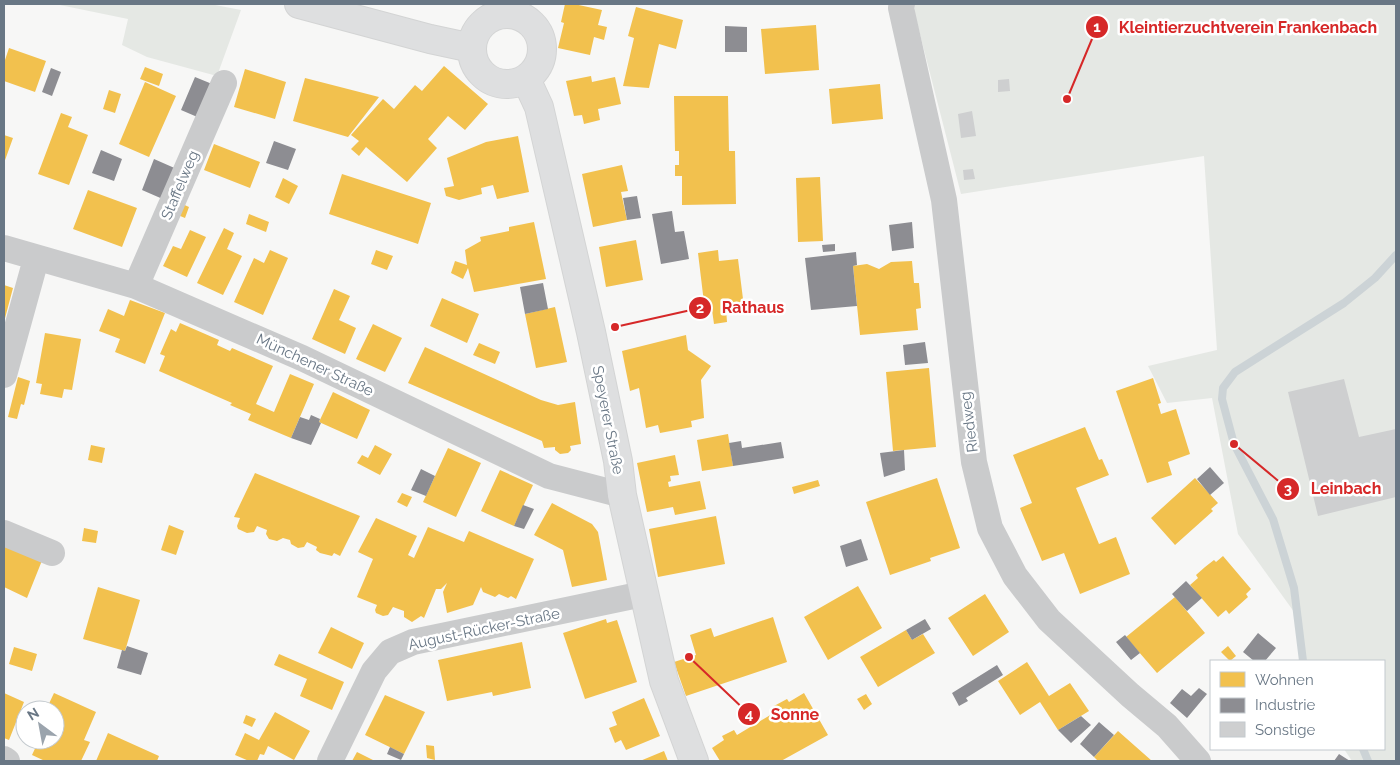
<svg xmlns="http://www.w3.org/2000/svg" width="1400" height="765" viewBox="0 0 1400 765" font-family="Raleway,sans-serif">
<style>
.green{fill:#e5e8e4}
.homes{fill:#f2c14e}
.industry{fill:#8d8d92}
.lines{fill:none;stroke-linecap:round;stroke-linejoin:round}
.stream{stroke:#ccd3d6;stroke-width:8}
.building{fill:#cecfd0}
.major-casing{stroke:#d3d4d4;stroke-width:30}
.minor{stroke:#cacbcc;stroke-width:26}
.major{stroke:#dedfe0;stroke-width:28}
.labels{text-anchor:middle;stroke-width:5;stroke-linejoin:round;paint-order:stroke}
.street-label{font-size:15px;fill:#697785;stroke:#fff}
.leader{fill:none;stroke:#d62828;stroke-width:2}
.callout-dot{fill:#d62828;stroke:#fff;stroke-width:2}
.mark-label{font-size:15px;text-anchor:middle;font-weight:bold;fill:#fff}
.callout-label{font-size:16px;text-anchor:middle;font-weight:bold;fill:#d62828;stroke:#fff;stroke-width:5;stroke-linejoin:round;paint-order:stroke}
</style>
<rect width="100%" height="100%" fill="#f7f7f6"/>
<path class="green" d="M55 4H210L241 10 217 76 147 57 122 45 128 19Z
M915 4H1396V761H1352L1344 749H1384V661H1301L1297 616 1238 534 1212 398 1167 403 1148 366 1217 350 1204 156 961 194 914 11Z"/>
<path class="homes" d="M565 4H574L602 10 598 25 607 27 604 40 594 37 590 55 558 48 564 23 561 22Z
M636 7 683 20 676 49 659 44 649 88 623 86 634 38 628 36Z
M816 25 819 70 765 74 761 29Z
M9 48 46 61 35 92 4 81V63Z
M444 66 488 104 465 130 448 116 428 139 437 148 407 182 366 147 359 156 351 149 359 141 351 135 383 99 394 109 415 85 422 91Z
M145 67 163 74 159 86 140 79Z
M245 69 286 82 275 119 234 107Z
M591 76 592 82 615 77 621 104 598 109 600 120 584 124 582 115 574 116 566 81Z
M305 78 379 97 348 137 293 121Z
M145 82 176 96 149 157 119 144Z
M880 84 883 119 832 124 829 89Z
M109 90 121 94 115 113 103 109Z
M674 96H728L729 151H735L736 204 682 205V176H675V165H679V151H675Z
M61 113 72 117 68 127 88 135 69 185 38 174Z
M4 135 13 138 4 163Z
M518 136 529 192 497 199 493 185 481 188 482 194 459 200 446 196 444 188 454 186 447 158 486 142Z
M214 144 260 162 250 188 204 170Z
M622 165 628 191 621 192 627 220 593 227 582 174Z
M342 174 431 203 418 244 329 214Z
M820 177 823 241 798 242 796 178Z
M283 178 298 186 289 204 275 197Z
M88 190 137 208 122 247 73 229Z
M178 202 189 207 185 218 173 213Z
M249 214 269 222 266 232 246 224Z
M534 222 546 279 474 292 468 268 463 279 451 273 455 261 467 265 465 250 481 241 480 237 509 231V227Z
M224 228 234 233 227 249 242 256 223 295 197 283Z
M190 230 206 237 187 277 163 266 173 246 181 249Z
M636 240 643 280 606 287 599 247Z
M270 250 288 258 263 315 234 302 254 258 264 263Z
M376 250 393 256 387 270 371 264Z
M718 250 719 261 738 259 744 307 726 309 727 322 714 324 712 310 705 311 698 253Z
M912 261 914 283H919L921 308 916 309 918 330 860 335 853 266 867 264 879 269 891 262Z
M4 285 13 288 4 322Z
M334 289 350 296 339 320 356 328 345 354 312 339Z
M442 298 479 314 467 343 430 326Z
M130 300 165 313 145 364 115 352 120 339 99 331 108 309 124 316Z
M555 307 567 362 536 368 525 314Z
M180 323 219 340 217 345 230 351 232 348 273 366 256 404 274 412 290 374 314 384 291 438 248 420 251 414 230 405 232 403 159 371 165 356 160 354 171 329 176 332Z
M373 324 402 338 385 372 356 359Z
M45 333 81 339 72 390 64 389 62 398 40 394 42 384 36 383Z
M686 335 688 350 711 366 701 380 704 418 691 421 692 427 660 433 658 425 646 428 639 388 630 391 622 351Z
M479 343 500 352 495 364 473 355Z
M425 347 541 400 558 405 575 402 581 444 570 446 571 450 568 453 560 454 555 450V447L544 448 542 441 408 383Z
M929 368 936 447 893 451 886 372Z
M18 377 30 381 24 405 21 404 17 419 8 417Z
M1153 378 1161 403 1158 404 1161 414 1176 409 1190 454 1168 462 1172 475 1147 483 1116 391Z
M333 392 370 410 357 439 319 422Z
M1085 427 1099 460 1102 459 1109 475 1076 488 1099 544 1116 537 1130 574 1080 594 1064 553 1042 561 1020 508 1032 503 1013 455Z
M728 434 733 466 702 471 697 440Z
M91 445 105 448 102 463 88 460Z
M375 445 392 454 380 475 357 463 362 455 368 458Z
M448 448 481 463 456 517 423 502Z
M675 455 679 475 670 476 671 481 668 482 669 487 700 481 706 509 675 515 673 507 647 512 637 463Z
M500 470 533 485 514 526 481 511Z
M255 473 360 516 340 556 334 553 332 556 320 553 316 550 317 547 307 542 304 547 298 548 291 544 290 540 283 538 277 541 269 539 266 534 267 530 257 526 254 532 247 533 238 529 237 526 240 518 234 517Z
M937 478 960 548 930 558 931 561 890 575 866 502Z
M1195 478 1218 503 1211 509 1213 511 1175 545 1151 518Z
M818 480 820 486 794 494 792 487Z
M402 493 412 497 407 507 397 502Z
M552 503 592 524 598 532 607 580 572 587 563 550 534 535Z
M716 516 725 564 658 577 649 529Z
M376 518 417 536 408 555 414 558 428 527 464 542 469 531 534 559 516 599 511 596 508 598 499 594 495 597 483 592 481 587 473 605 447 613 443 592 447 583 441 589H436L424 618 421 616 412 622 404 617V611L393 607 388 615 383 616 376 613 375 610 377 605 357 597 373 559 358 552Z
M169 525 184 531 176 555 161 550Z
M84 528 98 531 96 543 82 541Z
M4 543 43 558 27 598 4 587Z
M1223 556 1251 589 1246 594 1248 597 1229 614 1226 610 1218 617 1190 585 1198 578 1196 575 1205 567 1214 560 1216 562Z
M858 586 882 628 828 660 804 617Z
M98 587 140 600 125 651 83 639Z
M985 594 1009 632 973 656 948 618Z
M1175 597 1205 633 1157 673 1126 637Z
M773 617 787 662 686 696 674 662 696 655 690 635 711 628 714 637Z
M606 619 607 623 617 620 637 682 585 699 563 633Z
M331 627 364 643 352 669 318 653Z
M906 630 912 640 923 634 935 653 878 687 860 657Z
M522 642 531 688 493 696 492 692 447 701 438 660Z
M1228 646 1236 656 1230 661 1221 652Z
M14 647 37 654 32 671 9 664Z
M279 654 344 682 332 710 300 696 307 679 274 665Z
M1027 662 1049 696 1070 683 1089 711 1058 730 1040 702 1020 715 998 681Z
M4 693 24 702 9 740 4 738Z
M54 693 96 712 84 740 90 742 81 761H45L32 755 39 740H55V710H46Z
M804 693 828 735 781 761H720L712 748 724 740 722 736 734 730 737 735 777 711 774 706 787 699 789 702Z
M866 694 872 704 864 710 857 699Z
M385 695 425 712 404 754 365 735Z
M644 698 660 736 626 750 621 740 615 743 609 728 617 725 612 712Z
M275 712 310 731 294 760 268 746 264 755 260 754 257 761H249L235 755 245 733 259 740Z
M246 715 256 719 252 727 243 723Z
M1118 731 1152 761H1098L1094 757Z
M108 733 159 756 157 761H96Z
M426 745 434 746 435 760 427 758Z
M664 751 668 761H640Z
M357 752 375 761H352Z"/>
<path class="industry" d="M725 26 747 27V52H725Z
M51 68 61 72 52 96 42 92Z
M195 77 217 86 202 119 181 110Z
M274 141 296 149 288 170 266 163Z
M101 150 122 159 114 181 92 173Z
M154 159 179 170 165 200 142 190Z
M637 196 641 218 627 220 623 198Z
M672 211 675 232 684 231 689 259 661 264 652 214Z
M912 222 914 248 892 251 889 225Z
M835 244V251L823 252 822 245Z
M856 252 857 265 853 266 857 306 811 310 805 258Z
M543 283 548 309 525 314 520 287Z
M925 342 928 363 905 365 903 345Z
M311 415 320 419 319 422 321 423 311 445 291 438 300 417 309 420Z
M741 441 742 448 781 442 784 458 733 466 729 443Z
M904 450 905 470 884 477 880 453Z
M1210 467 1224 483 1210 495 1197 479Z
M421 469 435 476 426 496 411 490Z
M523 505 534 509 524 529 514 526Z
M861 539 868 560 846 567 840 546Z
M1186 581 1202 598 1187 611 1172 594Z
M925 619 931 629 912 640 906 630Z
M1258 633 1276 648 1265 661H1254L1243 652Z
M1125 635 1140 653 1131 660 1116 642Z
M127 646 148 653 141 675 117 668 122 650 125 651Z
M997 665 1003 675 966 698 968 701 959 706 952 693Z
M1199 688 1207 694 1187 718 1170 703 1182 689 1191 696Z
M1081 716 1091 725 1071 743 1058 730Z
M1099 722 1114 735 1094 757 1080 744Z
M390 747 404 754 401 760 387 754Z
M1339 754 1350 761H1334Z"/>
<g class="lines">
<path class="stream" d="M1303 661 1294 588 1273 519 1234 444 1222 399 1223 388 1235 372 1344 303 1375 278 1396 255
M1363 749 1368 761"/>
</g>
<path class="building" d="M1009 79 1010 91 998 92V80Z
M972 111 976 136 961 138 958 114Z
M973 169 975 179 964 180 963 170Z
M1344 379 1359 437 1396 429V497L1318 516 1288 392Z"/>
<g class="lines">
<g class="major-casing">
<path id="major" d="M299 4 430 39 472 48
M472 49a35 35 0 1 1 70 0a35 35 0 1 1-70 0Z
M526 79 539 107 545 133 591 332 618 461 622 495 664 681 694 761"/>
</g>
<path class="minor" d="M902 4 901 8 944 200 974 462 990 528 1015 576 1049 620 1130 695 1167 726 1198 761
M4 248 136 286 302 358 549 476 622 495
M136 286 224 83
M4 375 36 259
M4 533 52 553
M4 759 7 761
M330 761 374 671 390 652 413 642 643 594"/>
<use href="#major" class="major"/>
</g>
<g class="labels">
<g class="street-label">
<text transform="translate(180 185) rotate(-67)" y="5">Staffelweg</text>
<text transform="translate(315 365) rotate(25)" y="5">Münchener Straße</text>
<text transform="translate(608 420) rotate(79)" y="5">Speyerer Straße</text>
<text transform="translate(969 422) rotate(-97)" y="5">Riedweg</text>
<text transform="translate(484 629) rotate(-12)" y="5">August-Rücker-Straße</text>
</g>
</g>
<path class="leader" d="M1067 99L1097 27M615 327L700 308M1234 444L1288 489M689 657L749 714"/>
<g class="callout-dot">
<circle cx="1067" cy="99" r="5"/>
<circle cx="615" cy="327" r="5"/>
<circle cx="1234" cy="444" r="5"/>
<circle cx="689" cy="657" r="5"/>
<circle cx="1097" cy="27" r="12"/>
<circle cx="700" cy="308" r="12"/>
<circle cx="1288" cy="489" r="12"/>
<circle cx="749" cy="714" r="12"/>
</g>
<g class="mark-label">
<text x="1097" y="32">1</text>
<text x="700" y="313">2</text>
<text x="1288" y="494">3</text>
<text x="749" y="719">4</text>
</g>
<g class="callout-label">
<text x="1248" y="33">Kleintierzuchtverein Frankenbach</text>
<text x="753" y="313">Rathaus</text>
<text x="1346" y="494">Leinbach</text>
<text x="795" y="720">Sonne</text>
</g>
<rect width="1400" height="765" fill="none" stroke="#697785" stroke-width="10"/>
<rect x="1210" y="660" width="175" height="90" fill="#ffffff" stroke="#c3c9ce"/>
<rect x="1220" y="672" width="25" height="15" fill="#f2c14e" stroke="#c3c9ce"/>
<text x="1255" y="685" font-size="15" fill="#697785">Wohnen</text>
<rect x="1220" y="698" width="25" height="15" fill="#8d8d92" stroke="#c3c9ce"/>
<text x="1255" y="710" font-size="15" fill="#697785">Industrie</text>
<rect x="1220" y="722" width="25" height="15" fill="#cecfd0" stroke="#c3c9ce"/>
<text x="1255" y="735" font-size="15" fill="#697785">Sonstige</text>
<g transform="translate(40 725) rotate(328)"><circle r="24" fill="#ffffff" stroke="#c3c9ce"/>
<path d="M0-4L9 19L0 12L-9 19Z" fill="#9ba4ad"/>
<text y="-8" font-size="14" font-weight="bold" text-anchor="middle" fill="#697785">N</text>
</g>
</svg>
